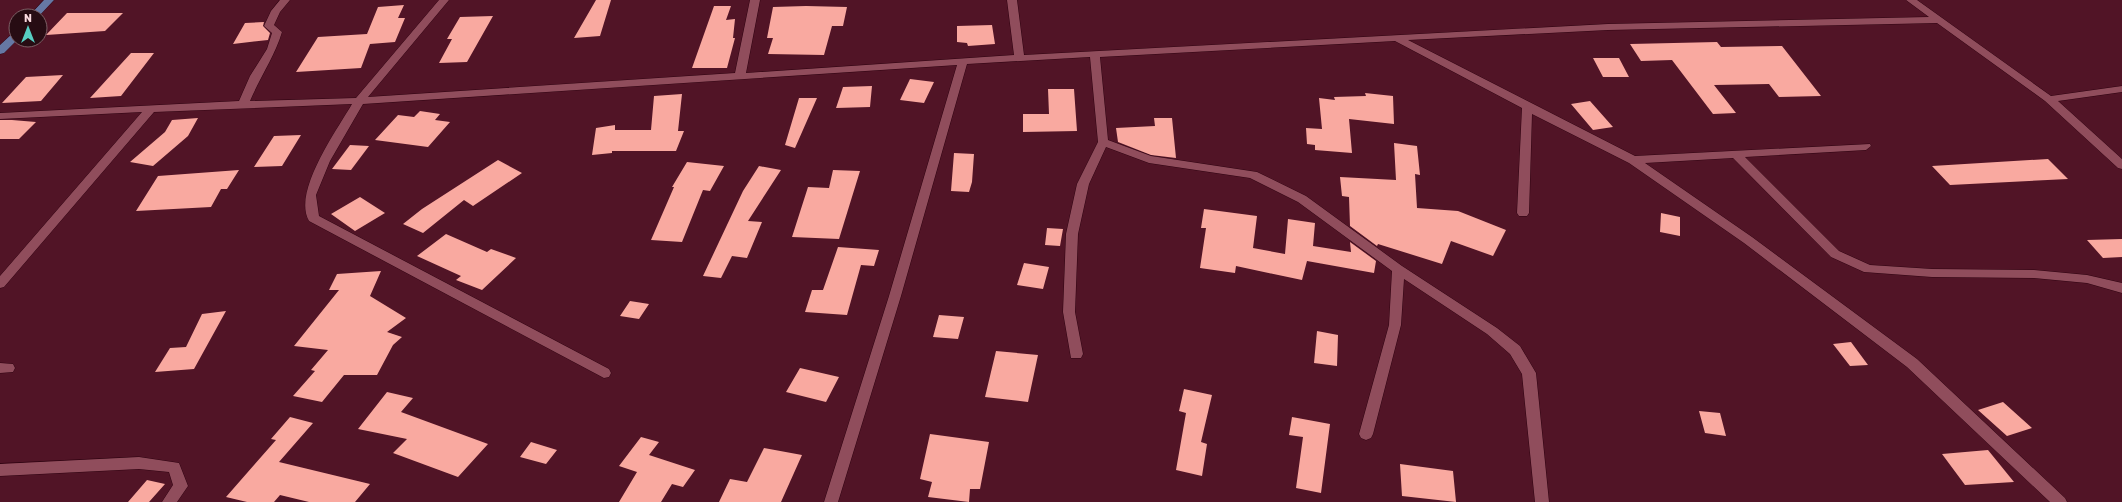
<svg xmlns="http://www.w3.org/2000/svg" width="2122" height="502" viewBox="0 0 2122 502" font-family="Rubik,sans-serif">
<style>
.building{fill:#f9a9a0}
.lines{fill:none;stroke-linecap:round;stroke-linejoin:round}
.minor-casing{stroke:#2f0311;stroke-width:1}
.major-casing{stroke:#2f0311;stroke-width:1}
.minor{fill:#904d5c;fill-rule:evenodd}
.major{fill:#6678a4;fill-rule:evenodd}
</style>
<rect width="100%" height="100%" fill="#511426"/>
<path class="building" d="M596 0H611L600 36 574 38Z
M404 5 398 18H405L395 42 370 44 361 68 296 72 318 37 367 34 378 7Z
M714 6H731L726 20 735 19 733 38H735L727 68H692Z
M806 6 847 7 843 26H832L824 55 768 54 773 38H767L773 7Z
M67 13H123L105 31 46 35Z
M493 16 467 62 439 63 452 39H447L460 17Z
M264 22 263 26 270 33 268 40 233 44 245 23Z
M992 25 995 44 968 46 967 43 957 42V26Z
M1717 42 1721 47 1782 46 1821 96 1779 97 1769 84 1714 85 1736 113 1713 114 1672 60 1641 61 1630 44Z
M131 53H154L121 96 90 98Z
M1593 58H1619L1629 77H1603Z
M63 75 41 101 2 103 26 77Z
M910 79 934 82 924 103 900 100Z
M872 86 870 107 836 108 843 87Z
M1048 89H1074L1077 131 1023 132V114H1049Z
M1365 93 1393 96 1394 124 1349 119 1352 153 1315 150V145L1307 144 1306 128 1322 129 1319 98 1335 100 1334 97 1366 96Z
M682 94 678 131H684L676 151H612V153L592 155 596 128 615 125V130H651L654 96Z
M799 98H817L795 148 785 145Z
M1590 101 1613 127 1593 130 1571 104Z
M420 111 440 114 435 120 450 122 428 147 375 140 398 115 414 117Z
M198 118 188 136 153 166 130 162 165 132 172 120Z
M1154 118H1172L1176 158 1151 155 1118 142 1116 128 1155 126Z
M0 120H12L36 122 19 139H0Z
M301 135 282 166 254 167 274 136Z
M1394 143 1417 146 1420 175 1415 174 1417 208 1458 211 1506 230 1493 256 1451 241 1442 264 1378 244 1377 246 1350 226 1349 197 1342 196 1340 177 1396 180Z
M350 145 369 146 351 170 332 169Z
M954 153 974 154 972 182 969 192 951 191Z
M2048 159 2068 179 1950 185 1932 166Z
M498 160 522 173 473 206 464 200 423 233 403 224 422 209Z
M687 162 724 166 710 191 703 190 682 242 651 240 674 187H672Z
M759 166 781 170 748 221 762 222 747 258 732 256 721 278 703 276 743 191Z
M239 170 227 189H221L211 207 136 211 158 176Z
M833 170 860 171 839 239 792 237 808 187 829 188Z
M360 197 385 213 355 231 331 214Z
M1204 209 1257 216 1253 248 1285 254 1288 219 1315 223 1313 246 1351 252 1350 242 1376 261 1374 273 1307 261 1302 280 1236 266 1235 273 1200 268 1206 228H1201Z
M1661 213 1680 217V236L1660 232Z
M1047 228 1063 229 1060 246 1045 245Z
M446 234 487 252 491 249 516 258 482 290 456 280 461 276 417 256Z
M2122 239V257L2103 258 2087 240Z
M838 247 879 250 874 266 861 265 847 315 805 312 812 290H823Z
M1024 263 1049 267 1043 289 1017 285Z
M381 271 370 296 406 318 387 332 402 337 393 345 377 375H344L322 402 293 396 315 371 311 370 328 350 294 346 339 290H329L337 274Z
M630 301 649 304 639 319 620 316Z
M226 311 194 369 155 372 170 348 186 347 202 314Z
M939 315 964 317 958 339 933 337Z
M1317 331 1338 335 1337 366 1314 363Z
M1851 342 1868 365 1850 366 1833 344Z
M996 351 1038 355 1028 402 985 397Z
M800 368 839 377 826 402 786 392Z
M1184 389 1212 395 1201 442 1207 444 1202 476 1176 470 1186 413 1179 411Z
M387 392 413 398 401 412 488 444 458 477 393 453 407 439 358 429Z
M2003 402 2032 428 2007 436 1978 410Z
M1699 411 1720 413 1726 436 1705 433Z
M290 417 313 423 279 462 370 484 355 502H309L280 495 274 502H247L226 497 276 440 271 439Z
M1292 417 1330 424 1321 493 1296 488 1303 437 1289 435Z
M930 434 989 442 980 489H970L969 502 928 497 932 482 920 479Z
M641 437 659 442 649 455 695 470 683 487 672 484 661 502H619L637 472 619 466Z
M531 442 557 450 546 464 520 457Z
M764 448 802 455 781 502H719L730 479 747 482Z
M1988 450 2014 482 1965 485 1942 454Z
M1400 464 1453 471 1456 502 1402 496Z
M147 480 165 484 149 502H128Z"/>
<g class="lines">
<g class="minor-casing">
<path id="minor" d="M280 0H290L280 12 274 25 282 32C275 56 260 77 250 101L356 98 439 0H449L368 97 735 73 750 0H760L746 73 1014 55 1007 0H1017L1024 55 1608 24 1929 17 1906 0H1917L2051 96 2122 86V92L2058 101 2122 159V169L2118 168 2045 101 1937 23 1608 30 1408 40 1635 156 1870 144 1871 146 1866 150 1745 157 1839 251 1870 265 1932 269 2034 270 2087 275 2122 283V293L2087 283 2034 278 1932 277 1864 272 1831 257 1733 158 1645 163 1752 237 1917 359 2065 498 2067 502H2050L1907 367 1744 243 1629 163 1532 114 1529 213 1527 216H1519L1517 213 1522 108 1395 41 1100 57 1108 140 1151 156 1257 172 1306 196 1402 266 1497 328 1520 346 1536 373 1549 502H1535L1522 374 1510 354 1487 334 1404 279 1401 325 1373 434 1371 438 1366 440 1361 438 1359 434 1389 325 1392 271 1298 202 1250 178 1149 163 1106 147 1089 184 1078 234 1075 312 1083 354 1081 358H1071L1063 312 1066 234 1077 184 1098 142 1090 57 967 64 901 296 838 502H824L889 296 957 65 363 104 330 161 316 195 319 216 609 369 611 373 609 377 604 378 309 221C292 192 337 130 352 104L154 112 4 287 0 288V276L142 112 0 119V113L239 101 250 76 267 49 272 33 264 26 271 11Z
M0 363 13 364 15 368 13 372 0 373Z
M139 457 179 463 188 486 177 502H162L173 485 169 472 139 469 0 476V464Z"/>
</g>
<g class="major-casing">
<path id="major" d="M44 0H54L39 16H29Z
M16 32 17 40 4 53 0 54V45L13 33Z"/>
</g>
<use href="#minor" class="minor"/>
<use href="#major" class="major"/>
</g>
<g transform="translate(28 28)"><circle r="19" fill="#270c13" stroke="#7c5f65"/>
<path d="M0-3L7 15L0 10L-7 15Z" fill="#57cec2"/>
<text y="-6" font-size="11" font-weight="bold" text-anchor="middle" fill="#fbdbe0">N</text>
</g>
</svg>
